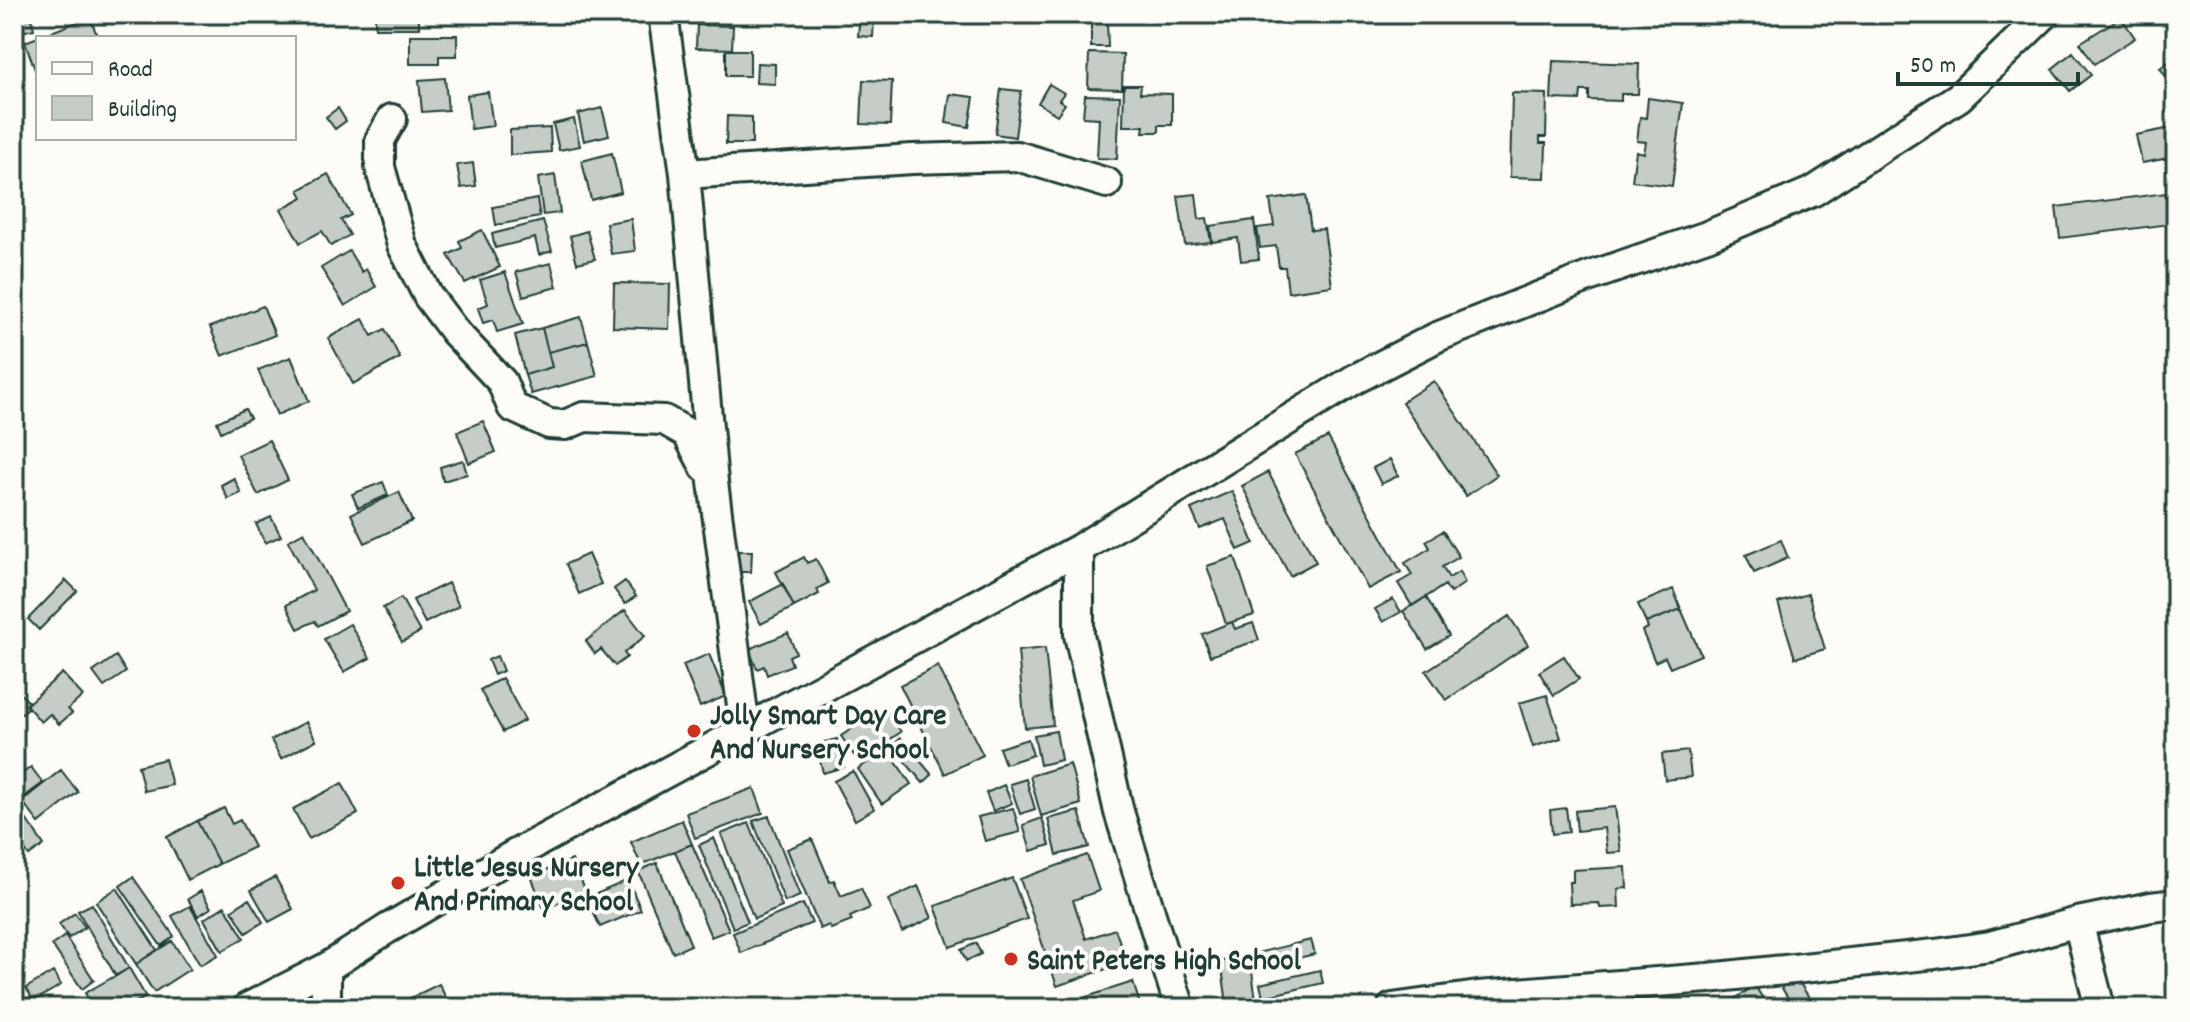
<svg xmlns="http://www.w3.org/2000/svg" width="2190" height="1022" viewBox="0 0 2190 1022" font-family="Dekko,sans-serif">
<style>
.building{fill:#c6cdc7;stroke:#1f3d34;stroke-width:2}
.lines{fill:none;stroke-linecap:round;stroke-linejoin:round}
.minor-casing{stroke:#1f3d34;stroke-width:34}
.minor{stroke:#fdfcf7;stroke-width:28}
.poi-dot{fill:#c8321e;stroke:#fdfcf7;stroke-width:3}
.labels{text-anchor:middle;stroke-width:8;stroke-linejoin:round;paint-order:stroke}
.poi-label{font-size:30px;font-weight:bold;fill:#1f3d34;stroke:#fdfcf7;text-anchor:start}
</style>
<rect width="100%" height="100%" fill="#fdfcf7"/>
<filter id="ink" filterUnits="userSpaceOnUse"><feTurbulence type="fractalNoise" baseFrequency=".0125" numOctaves="2"/><feDisplacementMap in="SourceGraphic" scale="16" xChannelSelector="R" yChannelSelector="G"/><feConvolveMatrix kernelMatrix="1 2 1 2 8 2 1 2 1" color-interpolation-filters="sRGB"/></filter>
<g filter="url(#ink)">
<path class="building" d="M14 14H30L34 29 17 33Z
M375 14H419V28H375Z
M860 15 874 17 873 37 858 36Z
M90 17 98 38H38V78L25 42Z
M2121 17 2135 38 2094 64 2080 43Z
M1107 22 1108 47H1091V23Z
M697 25 733 26 732 49 696 48Z
M410 35H457V56H439V64H410Z
M726 50H750V76H726Z
M2073 52 2091 75 2070 91 2052 69Z
M1089 53 1123 54 1122 89 1088 88Z
M2176 57V84L2173 86 2160 68Z
M1553 61 1639 64 1638 94H1621V101L1589 100V91H1581L1580 100 1551 99Z
M757 63 775 64V84L756 83Z
M445 78 448 110 422 112 419 80Z
M863 80 892 81 890 125 861 124Z
M1049 84 1064 93 1059 100 1065 104 1057 115 1038 103Z
M1124 85H1141L1140 93 1172 94V125H1159V132H1143L1144 126H1123Z
M1001 89 1021 91 1015 137 995 134Z
M488 92 493 126 471 129 467 95Z
M1512 93 1547 94 1546 137H1540V143H1546L1545 178 1510 177Z
M950 94 974 97 969 127 946 123Z
M1085 95 1120 96 1117 159 1097 158 1099 118 1083 117Z
M1648 98 1683 103 1672 186 1632 181 1636 151 1644 153 1646 142 1637 141 1640 117 1646 118Z
M338 108 346 121 335 129 326 117Z
M602 108 609 135 584 141 578 114Z
M727 116 752 117V144H726Z
M574 119 580 146 559 150 553 124Z
M2176 127V177H2173L2169 158 2142 163 2136 135Z
M550 128 551 152 510 155V130Z
M612 153 621 192 591 200 582 161Z
M473 163 476 186 461 188 457 165Z
M328 174 351 215 341 220 350 235 331 246 322 231 300 243 281 209 303 197 299 190Z
M555 175 560 213 543 215 538 178Z
M2166 193 2170 224 2060 238 2056 207Z
M1196 194 1199 219 1207 218 1211 242 1185 245 1178 196Z
M1306 195 1311 230 1324 229 1332 286 1288 292 1285 267H1279L1276 246 1260 248 1257 228 1274 226 1270 200Z
M537 199 540 217 496 225 493 207Z
M631 219 635 251 611 254 606 223Z
M1254 220 1259 259 1241 261 1238 238 1212 242 1210 226Z
M543 221 552 251 539 255 535 238 495 248 492 234Z
M482 230 500 267 465 283 448 255 462 248 459 241Z
M587 231 595 259 577 263 570 236Z
M349 251 362 272 366 269 376 287 345 306 321 268Z
M551 263 557 287 523 296 516 272Z
M505 272 523 324 497 332 493 320 483 323 478 308 488 304 480 280Z
M614 283 670 284 669 329 613 327Z
M263 306 275 335 222 356 210 327Z
M581 317 588 342 548 352 542 328Z
M363 319 372 336 385 329 400 358 353 384 328 338Z
M542 328 552 367 525 375 515 335Z
M588 342 597 376 531 394 525 375 552 367 548 352Z
M291 357 309 401 277 415 258 370Z
M1434 381 1497 475 1466 496 1402 402Z
M245 409 250 418 221 432 217 422Z
M483 421 496 452 469 463 457 432Z
M1328 437 1401 572 1368 589 1295 454Z
M269 440 288 480 258 495 238 455Z
M1390 459 1398 476 1381 484 1373 468Z
M463 460 467 474 443 481 440 467Z
M1268 472 1316 562 1290 576 1242 486Z
M234 478 241 493 228 499 221 485Z
M383 482 388 495 358 508 352 494Z
M1232 491 1254 543 1238 550 1225 519 1200 529 1191 509Z
M399 492 412 521 365 543 351 514Z
M271 517 281 536 265 543 256 524Z
M1443 531 1459 557 1442 567 1449 578 1459 572 1465 583 1450 593 1445 585 1412 606 1398 583 1412 575 1405 563 1430 548 1426 541Z
M304 532 346 611 318 626 315 621 298 629 286 605 314 590 288 541Z
M1781 540 1788 558 1754 573 1746 555Z
M732 551H752L751 572H731Z
M588 554 601 584 579 594 566 564Z
M804 557 807 563 816 559 828 583 817 589 819 594 794 607 776 572Z
M1235 557 1254 615 1226 624 1207 566Z
M66 580 77 591 39 630 28 619Z
M625 581 636 596 625 604 614 589Z
M448 583 459 606 425 623 413 600Z
M783 584 794 607 761 624 749 602Z
M1673 589 1681 609 1646 623 1638 604Z
M1808 594 1825 649 1795 658 1778 603Z
M1426 597 1449 636 1427 649 1403 611Z
M401 598 420 632 402 642 383 608Z
M1393 599 1401 612 1383 622 1375 609Z
M1681 609 1701 655 1670 668 1665 657 1655 662 1642 631 1648 628 1646 623Z
M625 610 645 636 624 653 627 657 615 666 601 649 595 654 586 641Z
M1509 616 1528 645 1446 700 1426 671Z
M1232 622 1235 629 1253 623 1259 640 1210 656 1202 634Z
M350 624 370 658 344 672 324 639Z
M788 633 796 653 789 656 792 665 767 675 764 666 757 669 749 649Z
M1045 648 1053 725 1025 728 1018 651Z
M709 654 726 696 700 707 683 665Z
M116 656 126 672 104 687 93 672Z
M497 656 503 671 494 675 488 660Z
M1564 656 1579 679 1554 695 1539 672Z
M938 666 983 755 945 774 900 685Z
M62 673 83 696 68 709 72 713 59 724 50 714 41 722 26 705Z
M502 678 525 720 503 732 480 690Z
M17 691 29 702 26 705 28 707 22 714 14 705V695Z
M1547 695 1561 738 1533 747 1519 703Z
M885 707 901 732 858 761 841 736Z
M306 722 316 740 281 759 271 740Z
M1056 731 1061 760 1040 765 1034 735Z
M901 738 932 775 923 783 892 746Z
M837 739 844 767 823 773 816 744Z
M1028 739 1033 755 1005 764 999 748Z
M887 749 911 784 882 804 858 769Z
M1688 751 1691 777 1665 780 1662 754Z
M165 759 172 785 144 791 138 766Z
M1070 764 1081 804 1041 816 1030 776Z
M31 767 43 783 20 800 14 791V780Z
M61 770 78 792 39 823 22 801Z
M853 771 874 809 855 820 834 781Z
M1026 779 1035 809 1020 814 1010 784Z
M342 783 358 814 309 839 293 809Z
M1004 785 1012 803 993 811 986 793Z
M754 788 763 813 695 838 686 813Z
M14 802 44 845 29 856 14 835Z
M1615 807 1621 852 1607 853 1604 828 1577 831 1575 811Z
M224 808 232 824 240 820 254 847 219 864 197 821Z
M1013 808 1020 832 985 841 978 817Z
M1566 808 1569 832 1552 834 1550 810Z
M1079 811 1089 847 1057 855 1048 819Z
M769 816 800 896 785 902 753 821Z
M1042 818 1050 845 1031 851 1023 825Z
M682 820 692 844 641 865 631 842Z
M197 821 219 864 188 880 167 837Z
M749 823 782 907 754 919 721 834Z
M714 838 748 922 733 928 699 845Z
M812 839 830 882 834 880 841 896 861 888 870 908 850 917 852 921 831 929 829 925 820 929 787 849Z
M692 844 729 930 711 937 675 851Z
M1087 855 1099 891 1073 900 1086 939 1115 929 1127 962 1057 986 1020 879Z
M572 860 586 892 544 909 531 876Z
M657 863 691 945 673 953 638 871Z
M1626 867 1627 888 1618 889 1619 907 1600 908 1599 903 1570 904 1569 882H1573V870Z
M133 877 174 936 161 946 120 886Z
M275 877 293 909 269 922 251 890Z
M1012 878 1027 919 950 947 935 906Z
M628 880 641 910 600 927 587 898Z
M918 886 932 918 902 932 888 900Z
M117 888 157 950 136 964 96 902Z
M201 891 211 908 198 916 188 899Z
M249 899 263 922 246 933 232 910Z
M92 904 129 968 116 976 78 911Z
M803 904 812 923 741 953 733 933Z
M190 906 218 955 200 965 172 916Z
M225 906 244 938 222 951 204 919Z
M75 913 85 927 69 938 59 924Z
M65 936 94 980 82 989 52 945Z
M1311 940 1315 954 1256 968 1253 954Z
M172 941 190 969 154 992 136 964Z
M976 943 981 954 966 961 961 950Z
M1250 957 1256 1000 1227 1004 1221 961Z
M129 968 146 997 126 1008H94L85 993Z
M1320 970 1323 983 1263 997 1260 984Z
M53 972 61 985 34 1001 26 988Z
M1795 976 1812 1002 1801 1008H1794L1780 985Z
M1133 982 1141 1008H1052Z
M439 984 451 1008H390Z
M1755 986 1769 1008H1727L1725 1005Z"/>
<g class="lines">
<g class="minor-casing">
<path id="minor" d="M663 14 685 174 713 482 745 729
M392 119 380 140V167L402 245 428 296 455 332 502 382 512 407 549 424 565 425 584 417 664 420 687 433 705 467
M685 174 912 159 1017 156 1107 183
M1079 549V635L1119 812 1180 1008
M2078 922 2100 1008
M247 1008 326 968 387 929 512 856 1079 549 1355 379 1437 337 1588 277 1707 236 1814 191 1959 97 2045 14
M326 1008V968
M1392 1008 1478 996 1708 978 1935 954 1990 946 2078 922 2151 907 2176 904"/>
</g>
<use href="#minor" class="minor"/>
</g>
</g>
<g class="poi-dot">
<circle cx="694" cy="731" r="8"/>
<circle cx="398" cy="883" r="8"/>
<circle cx="1011" cy="959" r="8"/>
</g>
<g class="labels">
<g class="poi-label">
<text x="710" y="724">Jolly Smart Day Care<tspan x="710" dy="34">And Nursery School</tspan></text>
<text x="414" y="876">Little Jesus Nursery<tspan x="414" dy="34">And Primary School</tspan></text>
<text x="1027" y="969">Saint Peters High School</text>
</g>
</g>
<rect width="2190" height="1022" fill="none" stroke="#fdfcf7" stroke-width="48"/>
<rect x="24" y="24" width="2142" height="974" fill="none" stroke="#1f3d34" stroke-width="3" filter="url(#ink)"/>
<rect x="36" y="36" width="260" height="104" fill="#fdfcf7" stroke="#a4b0a9" stroke-width="2"/>
<rect x="52" y="62" width="40" height="12" fill="#fdfcf7" stroke="#a4b0a9" stroke-width="2"/>
<text x="108" y="76" font-size="24" fill="#1f3d34">Road</text>
<rect x="52" y="96" width="40" height="24" fill="#c6cdc7" stroke="#a4b0a9" stroke-width="2"/>
<text x="108" y="116" font-size="24" fill="#1f3d34">Building</text>
<path d="M1898 72v12h180v-12" fill="none" stroke="#1f3d34" stroke-width="4"/>
<text x="1910" y="72" font-size="24" fill="#1f3d34" stroke="#fdfcf7" stroke-width="6" paint-order="stroke">50 m</text>
</svg>
